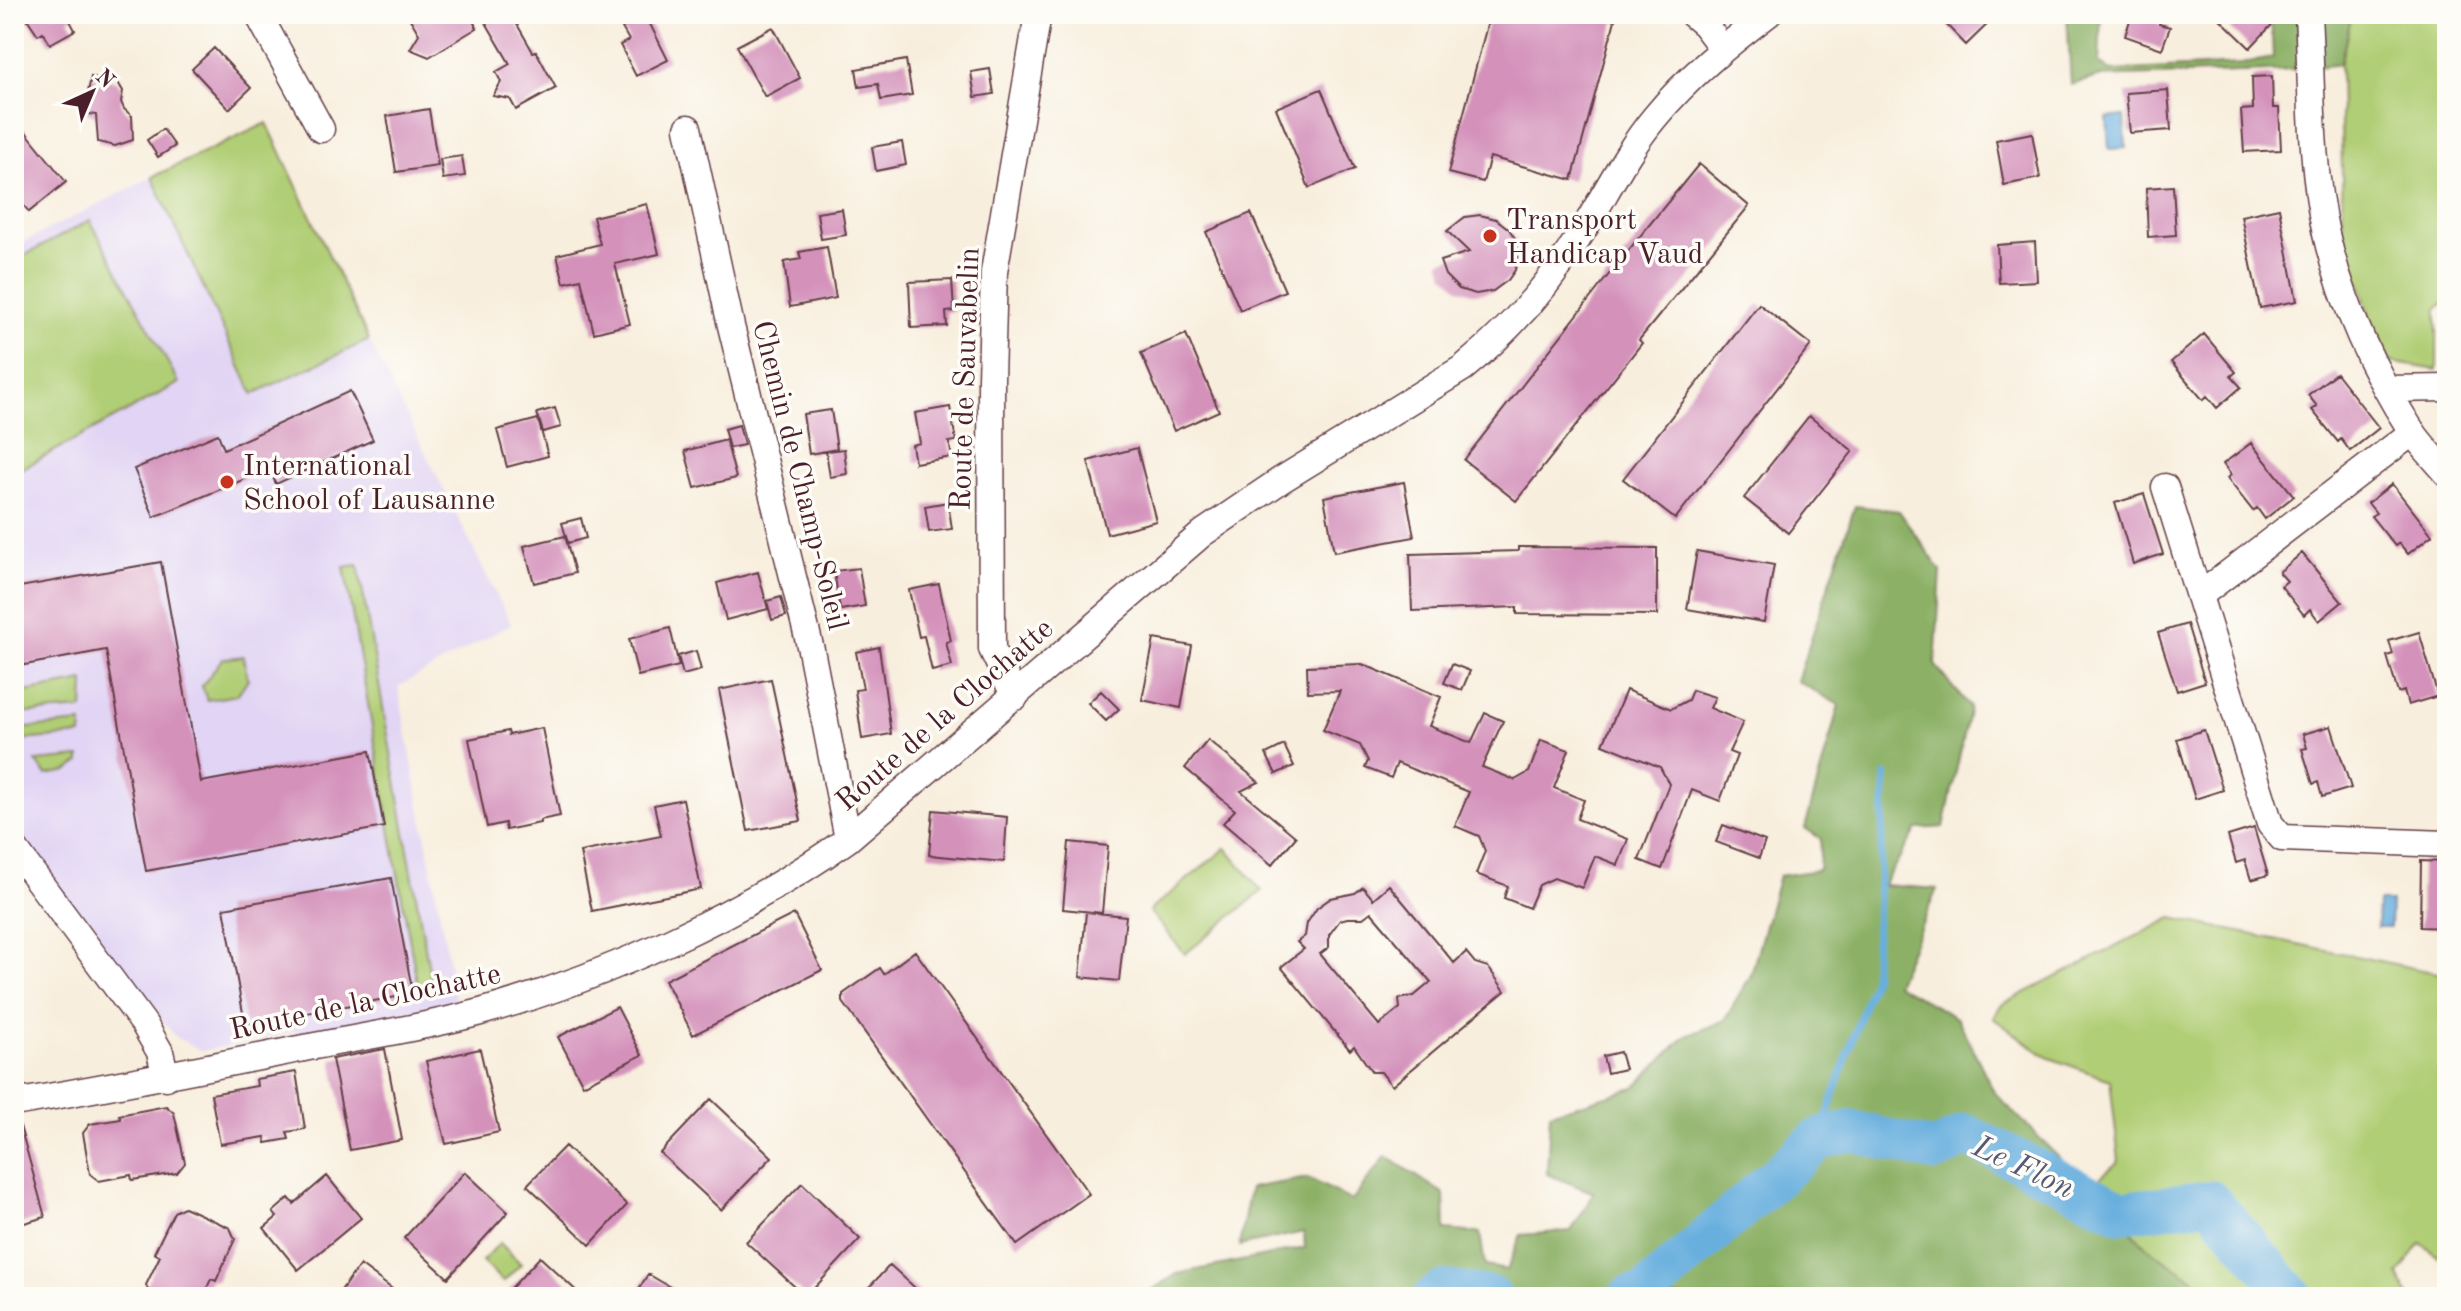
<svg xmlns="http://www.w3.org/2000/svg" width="2461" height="1311" viewBox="0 0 2461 1311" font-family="'Old Standard TT',serif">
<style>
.built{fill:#e1d4f4}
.green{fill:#b0ce75;stroke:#7d7650;stroke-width:2}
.forest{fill:#8cb166;stroke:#6b6848;stroke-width:2}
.water{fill:#67afde;stroke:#586784;stroke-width:2}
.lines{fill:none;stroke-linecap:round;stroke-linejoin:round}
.stream{stroke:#67afde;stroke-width:7}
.river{stroke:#67afde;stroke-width:42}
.building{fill:#d492bb;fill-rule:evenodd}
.minor-casing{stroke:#643e46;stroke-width:29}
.minor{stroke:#fff;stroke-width:26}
.poi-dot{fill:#c8321e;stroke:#fdfcf7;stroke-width:3}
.labels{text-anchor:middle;stroke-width:7;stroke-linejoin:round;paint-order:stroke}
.poi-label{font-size:30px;fill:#4a1f2b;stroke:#fdfcf7;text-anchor:start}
.street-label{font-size:30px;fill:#4a1f2b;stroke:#fdfcf7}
.water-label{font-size:32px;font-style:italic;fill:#565973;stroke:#fdfcf7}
</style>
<rect width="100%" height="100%" fill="#fdfcf7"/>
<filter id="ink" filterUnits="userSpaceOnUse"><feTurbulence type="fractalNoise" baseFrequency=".0125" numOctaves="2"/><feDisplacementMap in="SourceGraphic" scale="16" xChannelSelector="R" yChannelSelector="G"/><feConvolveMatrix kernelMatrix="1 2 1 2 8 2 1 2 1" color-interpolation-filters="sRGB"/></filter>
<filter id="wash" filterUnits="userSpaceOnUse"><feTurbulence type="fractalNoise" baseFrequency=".006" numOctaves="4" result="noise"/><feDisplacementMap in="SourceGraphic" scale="32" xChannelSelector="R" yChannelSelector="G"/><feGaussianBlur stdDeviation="1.8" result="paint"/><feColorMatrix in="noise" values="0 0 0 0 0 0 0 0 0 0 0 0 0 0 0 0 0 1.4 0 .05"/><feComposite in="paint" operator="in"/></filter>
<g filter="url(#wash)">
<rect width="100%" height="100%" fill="#f8eedd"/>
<path class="built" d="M267 123 369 340 511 624 398 687 456 1001 202 1051 176 1037 80 919 14 831V247L152 177Z"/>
<path class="green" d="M2352 14H2447V299L2437 309V370L2390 362 2371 321 2343 228 2340 64Z
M267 123 369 340 253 394 152 177Z
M90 220 179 383 14 473V261Z
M358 565 433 992 419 994 344 567Z
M243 656 248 679 237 695 207 700 202 686 222 659Z
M84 681 83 709 14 714V694Z
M82 723 81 735 20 740 14 729Z
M80 757V762L67 771 46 775 36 761Z
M1226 848 1262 891 1185 954 1149 911Z
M2172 918 2447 975V1264L2421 1243 2398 1274 2409 1297H2219L2149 1249 2088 1188 2119 1161 2110 1080 2047 1057 1993 1018 2001 1005Z
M500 1243 521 1264 503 1282 482 1261Z"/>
<path class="forest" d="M2067 14H2101L2099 63 2111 71 2242 64 2273 58 2271 14H2352L2340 64 2294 70 2098 77 2071 85Z
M1855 506 1899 511 1941 571 1935 665 1970 707 1944 827 1917 829 1883 885 1937 889 1896 984 1958 1019 1994 1092 2149 1249 2219 1297H1141L1177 1274 1305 1248 1304 1232 1239 1246 1250 1188 1308 1178 1352 1201 1386 1156 1444 1194 1445 1230 1480 1233 1485 1266 1507 1270 1521 1235 1571 1231 1594 1193 1547 1174 1550 1113 1634 1088 1684 1037 1725 1020 1751 975 1779 876 1819 870 1821 839 1805 828 1839 705 1797 681Z"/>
<path class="water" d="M2124 116 2126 148 2109 149 2107 118Z
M2378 902H2391L2390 927H2377Z"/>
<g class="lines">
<path class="stream" d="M1819 1139 1873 979 1886 775"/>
<path class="river" d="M1434 1297 1444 1291 1491 1297
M1629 1297 1643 1295 1819 1139 1851 1131 1935 1151 1966 1135 2122 1212 2210 1201 2293 1297"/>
</g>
<g id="blocks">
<path class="building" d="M24 14H79L69 19 75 30 50 44 43 32 38 35Z
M407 14H469L477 28 429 57 410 49 419 34Z
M481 14H511L533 52 536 51 556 88 516 110 510 99 493 96 501 82 496 72 510 64Z
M1490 14H1592L1615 20 1572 180 1490 157 1483 182 1448 173Z
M1936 14H1998L1966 45Z
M2132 14H2162L2159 24 2170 27 2162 49 2125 36Z
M2215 14H2282L2250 48Z
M646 16 668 60 636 76 620 45 629 40 622 28Z
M773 27 800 78 765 97 737 46Z
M214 48 251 88 229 109 192 69Z
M906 60 912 95 881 100 878 84 859 87 856 69Z
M990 69 994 94 975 97 971 72Z
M2272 76 2273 108H2279L2281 150 2244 152 2241 110 2253 109 2252 77Z
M91 77 117 81 123 91 121 102 124 109 132 116 133 140 115 146 98 142 96 115 84 113Z
M1321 89 1355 169 1309 188 1276 108Z
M2168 90 2171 130 2130 133 2126 93Z
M429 109 438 166 396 172 387 116Z
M14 117 66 182 29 212 14 193V183L22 177 14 164 23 156 14 143Z
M163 129 175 146 158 157 147 140Z
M2032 133 2040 178 2004 185 1996 140Z
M902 142 906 165 876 171 872 147Z
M462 156 465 176 443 179 440 159Z
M1699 164 1749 206 1639 340 1642 343 1516 501 1464 460 1610 273Z
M2173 186 2176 235 2148 237 2146 188Z
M647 204 659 254 615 264 630 324 594 333 581 279 564 283 557 255 600 244 593 217Z
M2279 208 2297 301 2260 308 2241 216Z
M842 209 846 235 821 239 817 213Z
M1251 213 1285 291 1240 310 1206 232Z
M1480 215 1496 219 1509 229 1516 240 1518 254 1515 270 1508 280 1493 291 1476 294 1459 289 1445 275 1440 261 1469 252 1447 231 1465 217Z
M2035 242 2037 281 1999 283 1997 245Z
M827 247 836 298 790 307 784 262 801 259 799 252Z
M952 280 954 311 946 312 947 326 911 328 909 282Z
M1759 304 1811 345 1675 519 1623 479Z
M1186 334 1219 411 1174 431 1141 353Z
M2204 334 2236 372 2231 376 2241 387 2217 408 2207 396 2203 400 2171 362Z
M2336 373 2379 428 2350 451 2341 439 2338 442 2312 410 2317 406 2308 395Z
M350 391 373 440 276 484 269 469 154 517 134 469 218 434 224 449Z
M950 407 956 441 949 442 952 457 915 463 912 445 920 443 915 413Z
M555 408 561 427 543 432 537 413Z
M831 410 837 449 809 454 803 414Z
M1809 416 1853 451 1788 533 1744 498Z
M538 419 548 456 507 467 497 430Z
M739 425 744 445 729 448 724 429Z
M726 440 736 478 695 488 685 451Z
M2251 443 2294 496 2265 519 2257 508 2253 511 2227 478 2231 475 2223 464Z
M1137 448 1156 521 1107 534 1088 461Z
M844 449 847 474 830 477 826 451Z
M1404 482 1414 537 1334 552 1324 497Z
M2392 484 2432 535 2408 554 2399 543 2395 546 2371 516 2376 513 2368 503Z
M2144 494 2163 554 2133 564 2115 503Z
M948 502 952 529 929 532 925 506Z
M581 518 586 538 568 543 562 523Z
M565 536 575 573 534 583 524 546Z
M1518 547 1657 548V615L1517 614V607L1412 611 1410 554 1518 551Z
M1697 551 1774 565 1764 622 1687 609Z
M2302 553 2342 602 2319 621 2310 609 2304 615 2281 586 2287 581 2279 572Z
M161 562 201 782 370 751 384 827 146 871 106 650 14 667V588Z
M859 568 865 606 840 610 834 571Z
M758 572 768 609 726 620 717 583Z
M939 584 951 641 946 642 952 666 932 671 924 636 919 637 909 590Z
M781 597 786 616 772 620 767 601Z
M2187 624 2205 682 2177 691 2158 633Z
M670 628 679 666 638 676 629 639Z
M2419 632 2438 696 2408 705 2404 691 2398 693 2387 656 2393 654 2389 641Z
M1154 639 1192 646 1181 708 1142 700Z
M879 647 891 734 862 739 855 690 863 689 856 652Z
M696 651 701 670 683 675 678 656Z
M1362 664 1441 697 1429 726 1471 743 1485 713 1503 721 1482 767 1515 780 1529 772 1541 740 1569 750 1554 788 1584 800 1577 819 1628 839 1618 865 1595 856 1582 888 1554 878 1539 885 1529 908 1504 898 1508 886 1476 874 1485 851 1479 836 1455 826 1469 792 1397 763 1391 778 1365 768 1368 761 1360 745 1323 730 1340 691 1308 692 1307 666Z
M1452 664 1470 671 1462 690 1444 683Z
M771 679 801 821 748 831 719 690Z
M1626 690 1671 709 1688 700 1692 690 1715 697 1710 708 1743 722 1729 752 1737 755 1720 801 1692 790 1662 869 1639 860 1669 784 1660 767 1603 744Z
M1101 691 1119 709 1106 721 1088 703Z
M2331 726 2351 788 2322 797 2318 782 2313 784 2302 749 2307 748 2303 734Z
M542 728 560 816 540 820V823L506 830 505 823 487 827 469 739 508 731 509 735Z
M2204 730 2223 790 2195 799 2177 739Z
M1208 740 1259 782 1241 791 1296 837 1272 865 1223 823 1235 810 1185 768Z
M1284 745 1294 766 1276 774 1266 754Z
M683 799 701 889 592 911 580 852 661 836 654 805Z
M933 810 1007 817 1004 862 929 855Z
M1723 825 1765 841 1759 858 1716 842Z
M2254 828 2268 875 2251 880 2245 860 2236 863 2228 836Z
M1069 842 1108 846 1102 913 1063 909Z
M2421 861 2447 862V928L2420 927Z
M391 878 413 994 245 1024 224 908Z
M1389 885 1454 963 1466 952 1475 963 1488 967 1505 991 1392 1086 1381 1072H1372L1354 1046 1350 1050 1281 967 1304 949 1297 942 1305 936 1307 923 1317 908 1331 898 1355 893 1363 887 1373 899ZM1371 912 1431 982 1414 996 1399 999 1400 1008 1379 1025 1320 954 1329 947V935L1340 920 1347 918H1363Z
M1086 912 1126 916 1119 981 1080 977Z
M794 914 822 970 693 1035 665 980Z
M915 951 1089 1194 1017 1245 843 1002V994L880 968 884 974Z
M617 1007 642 1055 583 1085 558 1037Z
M385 1049 402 1140 350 1150 332 1059Z
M480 1049 499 1132 446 1144 426 1061Z
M1620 1052 1625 1069 1607 1073 1603 1056Z
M296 1072 305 1129 287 1132 289 1139 266 1143 265 1137 220 1144 211 1094 257 1086 256 1079Z
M711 1099 772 1157 721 1210 660 1153Z
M166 1106 174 1113 185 1163 177 1173 132 1180 131 1175 99 1181 90 1174 83 1133 90 1124 121 1119 119 1115Z
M20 1126 45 1217 14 1226V1127Z
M565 1146 627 1205 590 1245 527 1185Z
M465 1172 508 1212 448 1278 404 1238Z
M327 1176 361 1218 298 1270 264 1228 277 1217 273 1212 289 1198 294 1204Z
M802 1183 860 1239 806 1297 746 1242Z
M184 1207 230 1228 235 1239 216 1281 211 1279 203 1297H156L150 1295 146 1285 160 1256 154 1253 174 1212Z
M540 1257 583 1297H503Z
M360 1265 403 1297H336Z
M890 1265 925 1297H860Z
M648 1274 687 1297H634Z"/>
</g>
</g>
<g filter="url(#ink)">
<use href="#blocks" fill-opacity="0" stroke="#643e46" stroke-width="2"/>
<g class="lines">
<g class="minor-casing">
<path id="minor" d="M258 14 321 129
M1692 14 1704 24 1723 49
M2308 14C2312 87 2310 163 2326 234 2342 303 2373 371 2411 430 2421 445 2435 459 2447 473
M688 128 731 326 811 650 848 839
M2387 389 2447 388
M2165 487 2270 824 2282 838 2447 844
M2199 596 2413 432
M1015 697 992 649 991 379 994 272 1038 14
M14 848 144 1024 160 1052 166 1077
M14 1103C110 1087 204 1068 299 1049 359 1037 418 1029 477 1013 601 979 744 914 848 839L1203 533 1281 480 1463 368C1510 330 1548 287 1580 235 1605 196 1625 153 1655 117 1688 77 1727 45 1768 14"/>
</g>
<use href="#minor" class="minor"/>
</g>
</g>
<g class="poi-dot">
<circle cx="1490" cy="236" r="8"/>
<circle cx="227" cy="482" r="8"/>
</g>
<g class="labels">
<g class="poi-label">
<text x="1506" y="229">Transport<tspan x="1506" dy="34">Handicap Vaud</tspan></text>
<text x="243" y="475">International<tspan x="243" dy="34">School of Lausanne</tspan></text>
</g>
<g class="street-label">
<text transform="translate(964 379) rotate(-88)" y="10">Route de Sauvabelin</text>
<text transform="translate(801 475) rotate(76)" y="10">Chemin de Champ-Soleil</text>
<text transform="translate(944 714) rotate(-41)" y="10">Route de la Clochatte</text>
<text transform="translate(365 1001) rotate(-12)" y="10">Route de la Clochatte</text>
</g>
<g class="water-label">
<text transform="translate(2024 1166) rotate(25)" y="11">Le Flon</text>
</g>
</g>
<rect width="2461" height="1311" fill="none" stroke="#fdfcf7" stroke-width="48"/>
<g transform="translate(92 92) rotate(44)" stroke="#fdfcf7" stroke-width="6" paint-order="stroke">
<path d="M0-6L14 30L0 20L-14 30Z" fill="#4a1f2b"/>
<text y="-12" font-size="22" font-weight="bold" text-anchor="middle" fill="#4a1f2b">N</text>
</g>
</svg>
